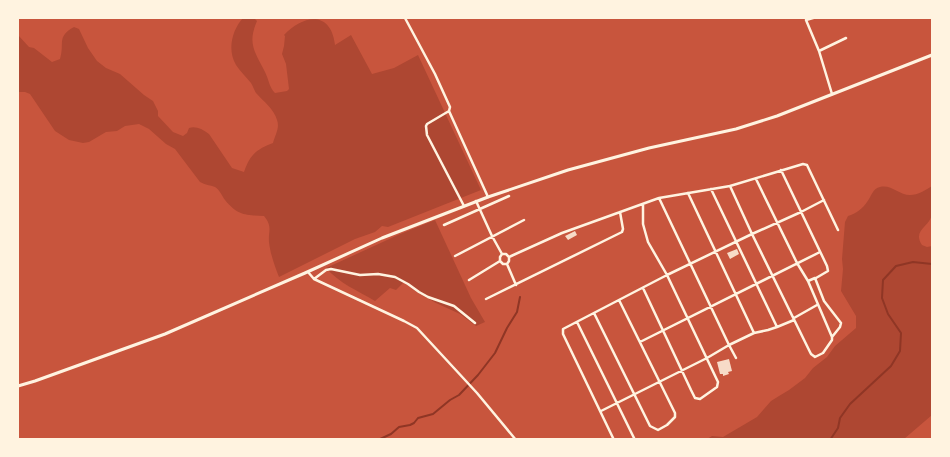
<svg xmlns="http://www.w3.org/2000/svg" width="950" height="457" viewBox="0 0 950 457" font-family="Roboto,sans-serif">
<style>
.green{fill:#ae4732}
.lines{fill:none;stroke-linecap:round;stroke-linejoin:round}
.stream{stroke:#8f3625;stroke-width:2}
.building{fill:#f7dbc8}
.minor{stroke:#fff3e0;stroke-width:2.5}
.tertiary{stroke:#fff3e0;stroke-width:3}
</style>
<rect width="100%" height="100%" fill="#c8553d"/>
<path class="green" d="M243 18H254L257 21C247 44 255 52 265 72 269 80 269 87 275 93L287 91 289 89 286 64 282 54 284 46 285 36 284 35C303 15 331 10 335 45L351 35 372 74 394 68 418 55 481 190 388 227 382 226 375 232 355 239 279 277C275 267 270 253 269 242 268 231 273 227 264 216 246 215 238 216 225 200 222 196 220 190 215 187 210 185 205 185 200 182L175 149 166 144 149 129 139 124 125 126 117 131 106 132 89 142 83 143 69 140 55 131 30 94 25 92H18V35L29 47 34 48 52 62 60 59C65 43 56 37 74 27L79 29 88 48 97 61 106 68 120 74 144 95 153 101 158 111V116L173 132 183 136 187 133 189 128C196 126 202 129 209 134L232 168 244 172C250 155 255 150 273 143 275 135 280 128 277 120 274 109 264 102 256 93 254 90 253 86 251 83 246 77 240 71 236 65 227 50 232 30 243 18Z
M932 186C933 195 934 206 932 214 930 227 912 230 922 245L927 247 932 246V415L904 439H707L712 436 723 437 757 417 771 401 779 396 789 390 805 378 813 368 827 357 835 346 856 328V316L841 291 843 269 842 259 845 222 848 216C856 214 863 208 867 202 871 197 873 188 880 187 891 184 899 195 910 195 918 195 926 190 932 186Z
M435 220 471 298 485 322 476 326 460 314 436 303 415 291 404 282 396 290 390 288 375 301C358 291 339 283 326 268L398 235Z"/>
<g class="lines">
<path class="stream" d="M378 440 391 434 399 427 410 425 414 423 418 418 433 414 450 400 459 395 478 375 495 353 507 328 517 312 520 297
M830 440 838 428 840 418 850 404 891 366 900 351 901 333 888 314 882 298 883 280 896 266 913 262 932 264"/>
</g>
<path class="building" d="M575 231 577 235 568 240 565 236Z
M737 249 739 254 730 259 727 253Z
M729 359 732 371 728 372 729 374 723 376V374H720L717 362Z"/>
<g class="lines">
<path class="minor" d="M405 18 435 74 450 107 449 111 427 124 426 126 427 135 464 206
M813 18 806 20 819 51 832 94
M819 51 846 38
M449 111 488 197
M781 170 827 266 828 271 816 278
M756 179 797 263 808 281 832 337
M730 186 752 234 809 350 811 354 815 357 823 353 832 340V337L840 327 841 323 824 301 815 278 808 281
M711 189 777 327 794 320
M688 193 754 333 768 330 777 327
M659 198 729 345 754 333
M476 201 492 236 502 254H506L509 257V261L507 264H503L500 261V257L502 254
M444 225 509 196
M455 256 524 220
M509 257 562 233 659 198 730 186 803 164 807 165 838 230
M507 264 516 285
M308 272 314 279 326 270 331 269 360 275 378 274 395 277 408 284 419 292 428 297 454 306 475 323
M314 279 404 321 417 328 477 393 516 440
M469 280 500 261
M643 288 691 390 695 398 700 399 717 387 718 382 667 275 648 242 643 224V205
M486 299 618 234 622 232 623 229 620 212
M594 313 650 426 658 430 667 425 675 417V413L619 300
M794 318 817 305
M577 322 635 440
M640 342 820 252
M601 411 707 358 729 345 736 358
M614 440 563 334V329L667 275 752 234 801 212 824 200"/>
<path class="tertiary" d="M18 386 35 381 165 334 305 273 382 238 488 197 568 170 649 148 736 129 777 116 932 55"/>
</g>
<rect width="950" height="457" fill="none" stroke="#fff3e0" stroke-width="38"/>
</svg>
